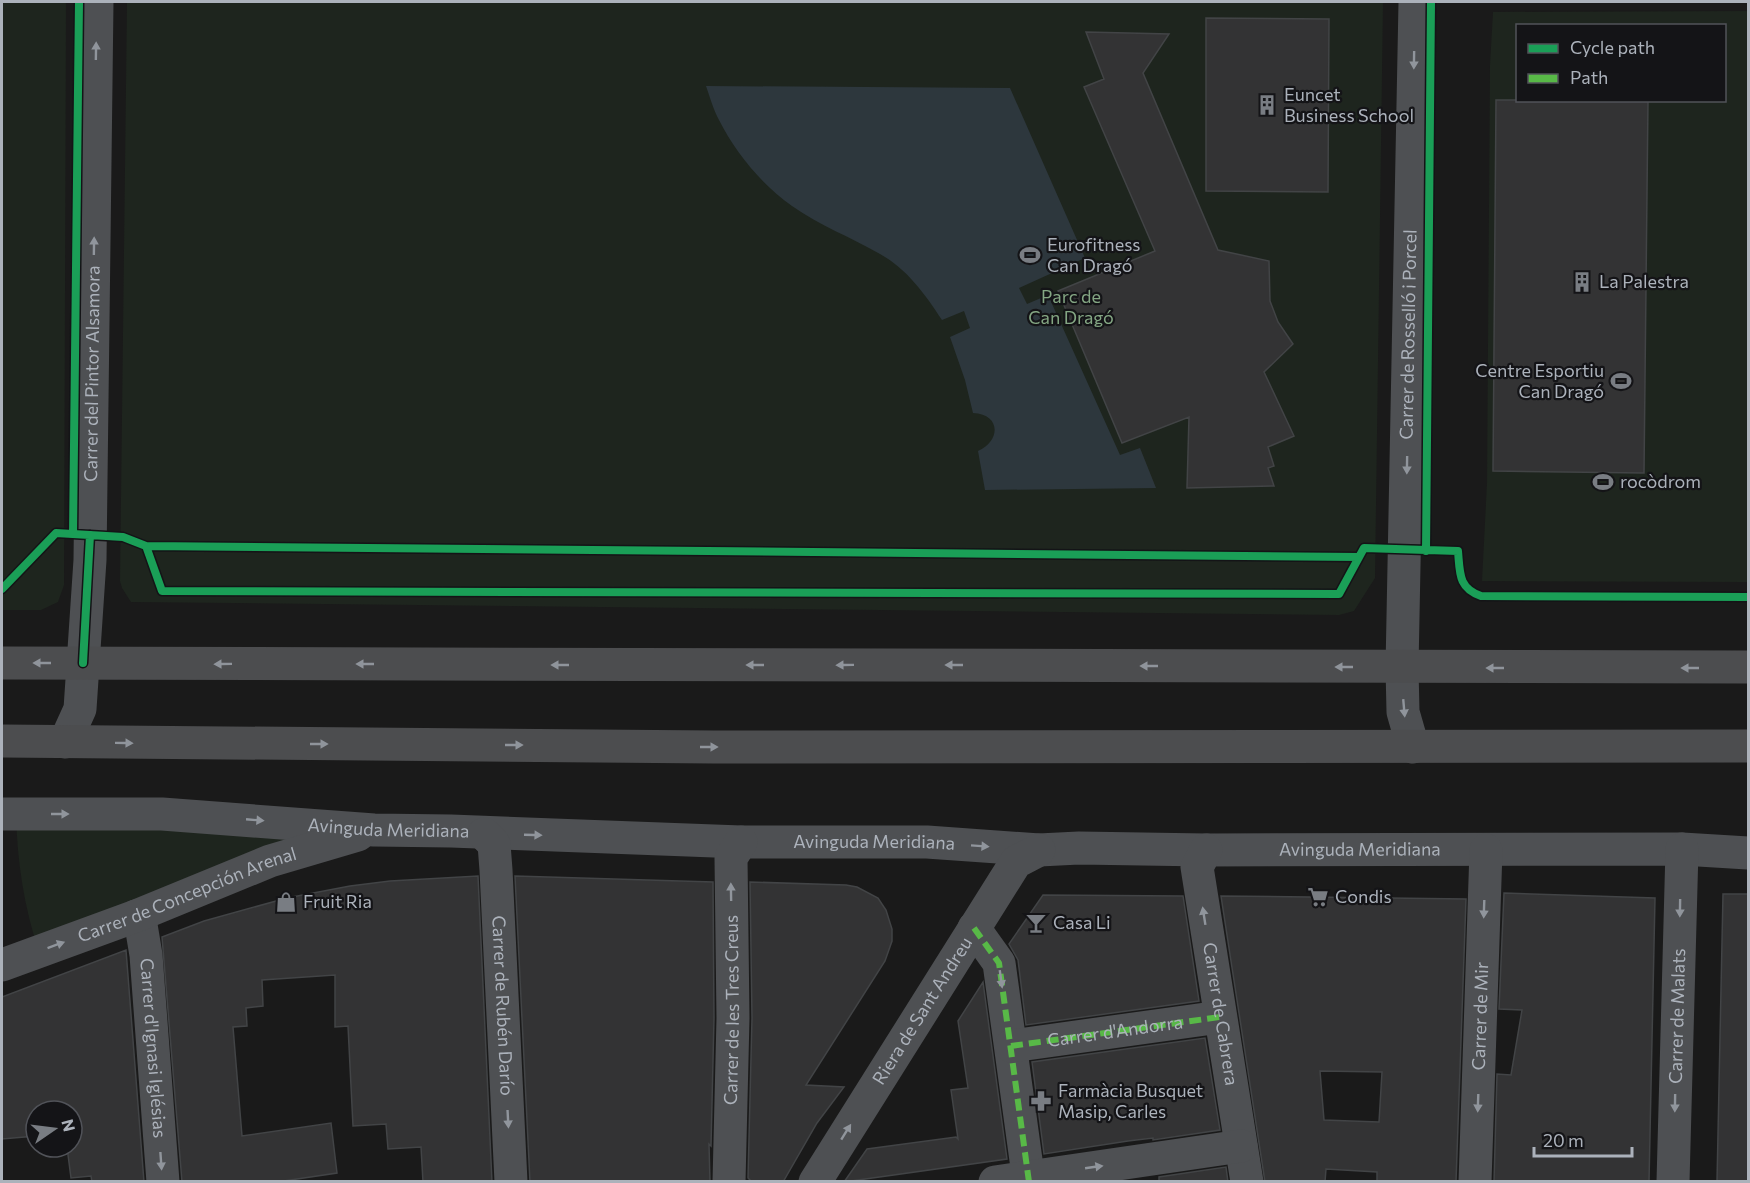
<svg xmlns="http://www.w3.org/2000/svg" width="1750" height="1183" viewBox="0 0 1750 1183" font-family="Commissioner,sans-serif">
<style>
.green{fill:#1e251e;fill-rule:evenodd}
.water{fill:#2d373d}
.building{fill:#333334;stroke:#424446;stroke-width:1.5;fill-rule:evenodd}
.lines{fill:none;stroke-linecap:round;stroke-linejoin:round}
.street{stroke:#4e5053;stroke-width:33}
.primary{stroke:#4c4d4f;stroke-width:33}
.quiet{stroke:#58b947;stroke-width:6;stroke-dasharray:12 6;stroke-linecap:butt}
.cycleway-casing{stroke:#141417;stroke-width:11}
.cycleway{stroke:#1a9f57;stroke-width:8}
.oneway{fill:#90959c}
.oneway2{fill:#8f949b}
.labels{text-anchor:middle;stroke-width:4.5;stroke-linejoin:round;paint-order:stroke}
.poi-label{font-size:18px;fill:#acb2bb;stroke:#141417;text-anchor:start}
.park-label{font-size:18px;fill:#84a683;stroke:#141417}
.street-label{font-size:18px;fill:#acb2bb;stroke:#141417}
</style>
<rect width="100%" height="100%" fill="#1a1a1a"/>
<path class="green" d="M2 2H66L64 585 58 602 41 610H2Z
M127 2H1383L1375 578 1354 611 1339 615 131 602 122 588 120 581Z
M1748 11V582L1482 581 1487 483 1490 65 1493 12ZM1518 26H1724V100H1518Z
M16 814 374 830 39 951C24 908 17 860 16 814Z"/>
<path class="water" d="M706 86 1010 88 1085 258 1019 288 1027 304 1048 295 1120 455 1140 448 1156 488 985 490 978 451C1001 441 1001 414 973 413L965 380 950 337 970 328 964 311 942 320C925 294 907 269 880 254 851 237 820 226 792 206 762 185 735 152 719 120 713 109 710 97 706 86Z"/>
<path class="building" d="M1206 18 1329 19 1328 192 1206 191Z
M1086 32 1169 34 1143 73 1218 250 1269 261 1270 301 1278 322 1293 344 1264 372 1294 436 1268 447 1274 466 1268 468 1274 486 1187 488 1189 417 1122 443 1058 291 1155 251 1084 87 1104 79Z
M1496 100H1648L1644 473 1493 471Z
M478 876 492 1182H423L421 1147 388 1149 386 1124 353 1126 348 1026 335 1027V975L262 980 263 1006 246 1008 247 1026 233 1027 242 1136 331 1123 337 1173 277 1182H182L162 937 204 921 287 898 350 886 390 881Z
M515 876 713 882 714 1018 711 1146 709 1144 710 1182H530Z
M750 882 846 885 857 887 878 898 886 910 892 929V941L885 961 806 1085 844 1087 817 1123 783 1182H752L748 1178 752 1018Z
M1504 893 1655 898 1649 1182H1494L1497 1074 1511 1075 1522 1010 1499 1009Z
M1723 894H1749V1182H1717Z
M1043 895 1183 896 1199 1001 1026 1025 1018 960 1009 944Z
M1221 896 1466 899 1456 1182H1377V1172L1326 1169 1325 1182H1265ZM1320 1071 1382 1072 1379 1122 1324 1120Z
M126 950 144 1182H92L91 1176 71 1178 67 1147H72V1111H36V1136L2 1139V997Z
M983 982 1007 1159 844 1182 867 1149 956 1137 958 1139 951 1090 968 1088 958 1021Z
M1205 1038 1220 1130 1153 1140V1138L1128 1141 1044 1154 1032 1062Z
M1226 1167 1228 1182H1159V1177Z"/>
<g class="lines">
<g class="street">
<path id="s1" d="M65 742 80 709 90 560 97 2"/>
<path id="s2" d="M1413 747 1403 712 1402 668 1415 2"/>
<path id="s3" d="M2 814H162L374 830 451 831 741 842H927L1039 850 1079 848 1206 850 1682 849 1748 853"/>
<path id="s4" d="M484 834 494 844 496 870 511 1182"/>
<path id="s5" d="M1206 850 1197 867 1247 1182"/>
<path id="s6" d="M136 916 141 925 146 955 163 1182"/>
<path d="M974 928 999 963 1029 1182"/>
<path id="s7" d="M2 965 136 916 270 861 358 835"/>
<path id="s8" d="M1011 1046 1220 1017"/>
<path id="s9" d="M729 1182 733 1018 731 858 741 842"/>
<path id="s10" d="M815 1182 1016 862 1039 850"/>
<path d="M995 1182 1241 1146"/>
<path id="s11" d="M1475 1182 1486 850"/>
<path id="s12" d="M1673 1182 1682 849"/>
</g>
<path class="primary" d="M2 663 1748 667
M2 741 714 747 1748 746"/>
<path class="quiet" d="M974 928 999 963 1029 1182
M1011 1046 1220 1017"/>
<g class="cycleway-casing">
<path id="cycleway" d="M73 534 79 2
M146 546 1359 557
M1426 551 1431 2
M2 589 56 533 123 537 146 546 162 591 1339 594 1364 548 1458 551C1460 573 1458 588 1481 596L1748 597
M83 663 90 535"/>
</g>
<use href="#cycleway" class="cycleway"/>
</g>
<defs><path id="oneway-solid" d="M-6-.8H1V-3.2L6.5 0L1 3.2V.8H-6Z" transform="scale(1.5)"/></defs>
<g class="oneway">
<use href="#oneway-solid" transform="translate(96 51) rotate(-89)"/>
<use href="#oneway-solid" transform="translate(1414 60) rotate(91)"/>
<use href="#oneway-solid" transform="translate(94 246) rotate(-89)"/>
<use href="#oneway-solid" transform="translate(1407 465) rotate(91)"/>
<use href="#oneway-solid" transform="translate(1404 708) rotate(85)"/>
<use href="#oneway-solid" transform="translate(60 814)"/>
<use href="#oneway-solid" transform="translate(255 820) rotate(5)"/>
<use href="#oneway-solid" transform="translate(533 835) rotate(2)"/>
<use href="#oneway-solid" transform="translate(980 846) rotate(4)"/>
<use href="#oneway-solid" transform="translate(731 892) rotate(-91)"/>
<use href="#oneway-solid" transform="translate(1680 908) rotate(91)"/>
<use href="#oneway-solid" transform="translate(1484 909) rotate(92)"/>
<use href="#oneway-solid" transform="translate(1204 916) rotate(-99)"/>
<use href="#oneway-solid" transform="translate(56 945) rotate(-20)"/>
<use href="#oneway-solid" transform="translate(1001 979) rotate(82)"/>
<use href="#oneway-solid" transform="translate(1478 1103) rotate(92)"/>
<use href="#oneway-solid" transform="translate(1675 1103) rotate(91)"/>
<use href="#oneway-solid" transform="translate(508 1119) rotate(87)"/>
<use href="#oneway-solid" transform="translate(846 1132) rotate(-58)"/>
<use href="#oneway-solid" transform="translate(161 1161) rotate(86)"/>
<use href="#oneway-solid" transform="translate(1094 1167) rotate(-8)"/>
</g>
<g class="oneway2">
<use href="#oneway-solid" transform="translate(42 663) rotate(-180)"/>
<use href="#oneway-solid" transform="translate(223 664) rotate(179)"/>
<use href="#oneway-solid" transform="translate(365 664) rotate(-180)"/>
<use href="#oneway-solid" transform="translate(560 665) rotate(-180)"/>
<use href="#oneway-solid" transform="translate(755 665) rotate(-180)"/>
<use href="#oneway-solid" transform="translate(845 665) rotate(179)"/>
<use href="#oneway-solid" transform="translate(954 665) rotate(-180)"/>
<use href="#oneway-solid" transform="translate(1149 666) rotate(-180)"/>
<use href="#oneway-solid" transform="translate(1344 667) rotate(-180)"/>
<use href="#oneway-solid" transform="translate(1495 668) rotate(-180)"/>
<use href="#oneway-solid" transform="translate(1690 668) rotate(180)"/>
<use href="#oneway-solid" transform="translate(124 743) rotate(1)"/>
<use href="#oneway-solid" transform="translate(319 744)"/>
<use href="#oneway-solid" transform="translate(514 745)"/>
<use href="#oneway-solid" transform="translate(709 747)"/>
</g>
<defs>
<g id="building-bare" transform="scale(1.62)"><path d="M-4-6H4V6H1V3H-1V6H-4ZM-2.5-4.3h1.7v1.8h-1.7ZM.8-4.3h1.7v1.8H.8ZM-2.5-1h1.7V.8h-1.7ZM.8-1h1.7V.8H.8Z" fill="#797d83" stroke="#141417" stroke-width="2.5" paint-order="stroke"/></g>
<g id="stadium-bare" transform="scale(1.62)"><path d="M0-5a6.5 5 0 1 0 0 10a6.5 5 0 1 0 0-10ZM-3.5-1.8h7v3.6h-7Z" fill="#797d83" stroke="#141417" stroke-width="2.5" paint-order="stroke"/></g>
<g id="supermarket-bare" transform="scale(1.62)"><path d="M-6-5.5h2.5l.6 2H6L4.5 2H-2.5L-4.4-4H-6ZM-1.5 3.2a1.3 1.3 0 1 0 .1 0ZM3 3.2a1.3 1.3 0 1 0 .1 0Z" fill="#797d83" stroke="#141417" stroke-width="2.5" paint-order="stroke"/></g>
<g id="shop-bare" transform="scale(1.62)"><path d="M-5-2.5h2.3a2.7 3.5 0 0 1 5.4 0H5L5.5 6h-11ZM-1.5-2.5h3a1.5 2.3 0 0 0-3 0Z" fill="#797d83" stroke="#141417" stroke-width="2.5" paint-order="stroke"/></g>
<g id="bar-bare" transform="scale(1.62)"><path d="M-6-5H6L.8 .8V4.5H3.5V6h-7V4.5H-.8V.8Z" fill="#797d83" stroke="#141417" stroke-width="2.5" paint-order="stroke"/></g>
<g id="pharmacy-bare" transform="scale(1.62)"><path d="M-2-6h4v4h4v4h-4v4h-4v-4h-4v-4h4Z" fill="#797d83" stroke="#141417" stroke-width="2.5" paint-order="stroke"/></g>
</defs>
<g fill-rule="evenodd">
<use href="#building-bare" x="1267" y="105"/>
<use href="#stadium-bare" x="1030" y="255"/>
<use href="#building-bare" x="1582" y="282"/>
<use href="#stadium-bare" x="1621" y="381"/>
<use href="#stadium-bare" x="1603" y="482"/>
<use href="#supermarket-bare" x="1318" y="897"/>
<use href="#shop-bare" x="286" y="902"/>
<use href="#bar-bare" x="1036" y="923"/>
<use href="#pharmacy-bare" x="1041" y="1101"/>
</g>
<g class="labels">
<g class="poi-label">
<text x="1284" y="101">Euncet<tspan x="1284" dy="21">Business School</tspan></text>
<text x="1047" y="251">Eurofitness<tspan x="1047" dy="21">Can Dragó</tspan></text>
<text x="1599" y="288">La Palestra</text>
<text x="1604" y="377" text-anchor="end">Centre Esportiu<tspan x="1604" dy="21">Can Dragó</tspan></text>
<text x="1620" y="488">rocòdrom</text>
<text x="1335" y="903">Condis</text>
<text x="303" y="908">Fruit Ria</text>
<text x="1053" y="929">Casa Li</text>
<text x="1058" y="1097">Farmàcia Busquet<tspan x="1058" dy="21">Masip, Carles</tspan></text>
</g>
<g class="park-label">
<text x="1071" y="303">Parc de<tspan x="1071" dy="21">Can Dragó</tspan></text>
</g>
<g class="street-label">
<text dy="6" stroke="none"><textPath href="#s2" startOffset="414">Carrer de Rosselló i Porcel</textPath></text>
<text dy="6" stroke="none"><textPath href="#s1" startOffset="372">Carrer del Pintor Alsamora</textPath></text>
<text dy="6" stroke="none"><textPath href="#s3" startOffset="387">Avinguda Meridiana</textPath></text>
<text dy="6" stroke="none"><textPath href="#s3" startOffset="873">Avinguda Meridiana</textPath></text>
<text dy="6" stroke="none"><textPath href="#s3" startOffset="1359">Avinguda Meridiana</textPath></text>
<text dy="6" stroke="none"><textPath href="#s7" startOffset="198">Carrer de Concepción Arenal</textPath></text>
<text dy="6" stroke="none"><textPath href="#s4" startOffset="176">Carrer de Rubén Darío</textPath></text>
<text dy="6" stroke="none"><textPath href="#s9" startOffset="172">Carrer de les Tres Creus</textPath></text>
<text dy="6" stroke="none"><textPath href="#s10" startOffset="202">Riera de Sant Andreu</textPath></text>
<text dy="6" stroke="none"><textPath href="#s5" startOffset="168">Carrer de Cabrera</textPath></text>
<text dy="6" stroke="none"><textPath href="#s12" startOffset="166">Carrer de Malats</textPath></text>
<text dy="6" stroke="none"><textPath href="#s11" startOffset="166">Carrer de Mir</textPath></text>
<text dy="6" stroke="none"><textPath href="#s8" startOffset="105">Carrer d'Andorra</textPath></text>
<text dy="6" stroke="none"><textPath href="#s6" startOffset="134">Carrer d'Ignasi Iglésias</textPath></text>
</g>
</g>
<rect width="1750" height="1183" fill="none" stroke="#acb2bb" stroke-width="6"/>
<rect x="1516" y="24" width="210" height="78" fill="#141417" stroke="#515359" stroke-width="1.5"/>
<rect x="1528" y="44" width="30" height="9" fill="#1a9f57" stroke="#515359" stroke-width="1.5"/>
<text x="1570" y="54" font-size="18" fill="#acb2bb">Cycle path</text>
<rect x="1528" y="74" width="30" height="9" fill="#58b947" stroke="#515359" stroke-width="1.5"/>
<text x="1570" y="84" font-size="18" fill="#acb2bb">Path</text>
<g transform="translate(54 1129) rotate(76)"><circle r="28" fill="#141417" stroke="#515359" stroke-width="1.5"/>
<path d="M0-4.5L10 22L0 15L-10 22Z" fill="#797d83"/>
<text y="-9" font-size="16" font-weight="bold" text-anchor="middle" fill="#acb2bb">N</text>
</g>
<path d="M1534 1147v9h98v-9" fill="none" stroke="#acb2bb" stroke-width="3"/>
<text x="1543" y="1147" font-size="18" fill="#acb2bb" stroke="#141417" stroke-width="4.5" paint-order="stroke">20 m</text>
</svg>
